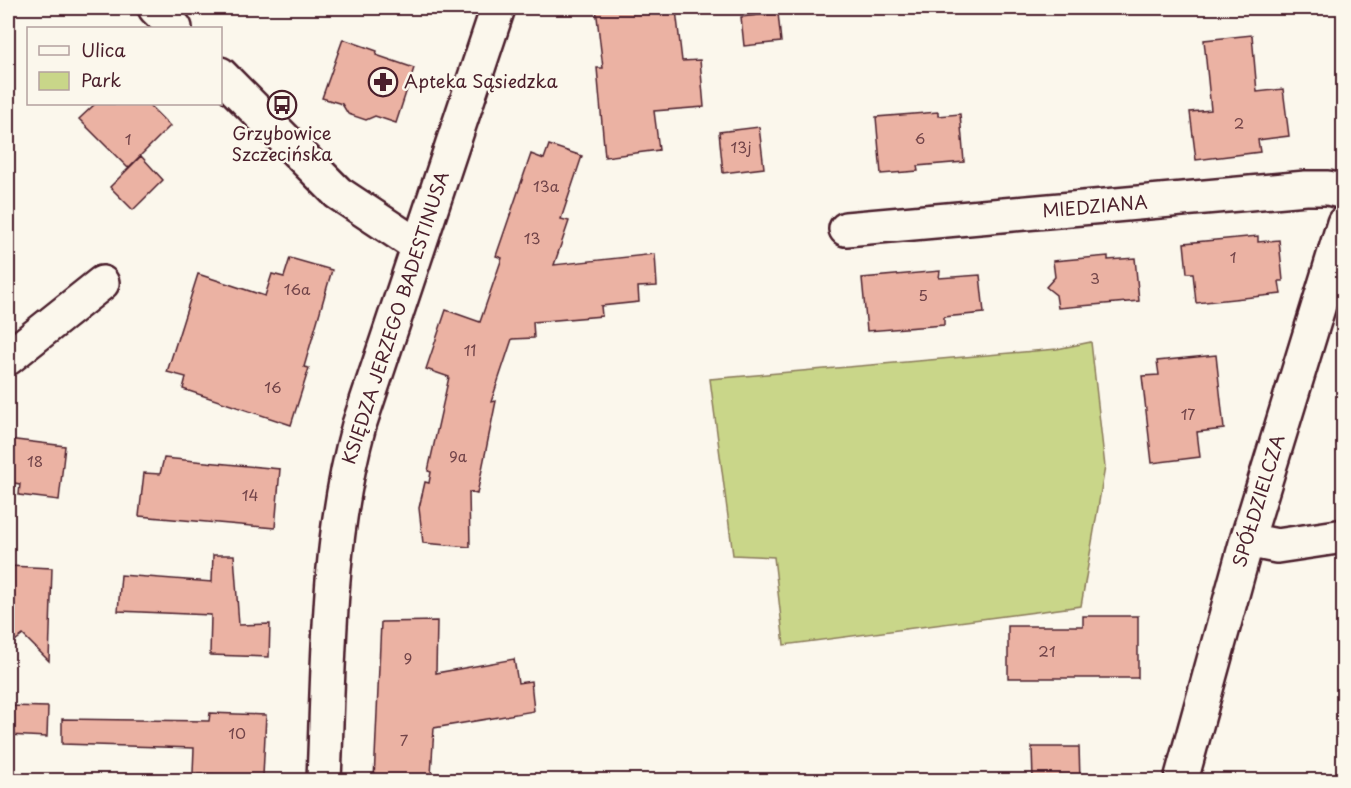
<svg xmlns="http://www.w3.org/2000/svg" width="1351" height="788" viewBox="0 0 1351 788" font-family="'Playpen Sans',sans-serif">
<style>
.green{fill:#c9d689;stroke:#8a7a5a;stroke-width:1.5}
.building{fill:#ebb2a3;stroke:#4a1f2b;stroke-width:1.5}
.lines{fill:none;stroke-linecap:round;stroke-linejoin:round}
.minor-casing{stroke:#4a1f2b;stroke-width:38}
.minor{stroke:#fbf7ec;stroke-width:33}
.labels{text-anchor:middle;stroke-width:5;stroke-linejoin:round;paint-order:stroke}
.number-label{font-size:15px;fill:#724449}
.poi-label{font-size:18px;fill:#4a1f2b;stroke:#fbf7ec;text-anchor:start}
.street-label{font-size:18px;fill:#4a1f2b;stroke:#fbf7ec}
</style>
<rect width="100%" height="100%" fill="#fbf7ec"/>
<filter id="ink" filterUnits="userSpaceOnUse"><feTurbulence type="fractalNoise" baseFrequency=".0167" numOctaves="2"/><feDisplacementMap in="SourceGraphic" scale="12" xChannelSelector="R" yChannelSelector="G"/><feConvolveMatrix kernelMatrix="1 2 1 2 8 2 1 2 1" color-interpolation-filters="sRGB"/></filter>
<g filter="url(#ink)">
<path class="green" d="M1091 342 1105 467 1081 606 784 645 774 557 733 555 710 379 1057 349Z"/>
<path class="building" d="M596 8H673L676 10 682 61 700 60 704 107 654 111 659 150 605 157 597 68H603Z
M778 13 781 42 744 46 741 17Z
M1252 35 1257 92 1283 89 1289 136 1258 140 1260 152 1196 160 1190 112 1211 110 1204 40Z
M343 39 377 51 376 55 414 68 396 123 375 116 366 120 348 114 342 104 322 98Z
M95 104H148L170 126 128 168 79 119Z
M938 112V116L960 114 964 162 917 166 918 171 881 174 876 117Z
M759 127 764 168 723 173 719 132Z
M549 145 582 156 561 219 569 221 554 265 655 254 657 286 638 287 639 302 601 306 602 316 533 322 534 338 512 339 491 402 496 401 477 494 469 492 470 547 423 543 419 508 425 482 429 483 431 472 428 471 449 377 426 369 446 310 480 322 502 258 496 256 531 154 544 159Z
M141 156 163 180 133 210 110 187Z
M1258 236V242L1279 240 1283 281H1279L1281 294 1196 303 1193 273H1187L1184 243Z
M1108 256V260L1135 258 1139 301 1058 308 1056 295 1046 287 1055 277 1053 261Z
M290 258 332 270 304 367 309 368 291 425 183 389 186 377 167 372 198 274 265 296 272 274 284 277Z
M940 271 939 278 980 275 984 313 944 317V325L867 331 862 278Z
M1216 355 1224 429 1197 432 1200 457 1152 463 1142 376 1159 375 1157 361Z
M8 439 65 446 59 500 19 495 20 484 8 482Z
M164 458 280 469 275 528 139 516 144 473 160 474Z
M213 555H234L239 625 270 624 269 657 210 655 211 615 118 611 121 575 212 582Z
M8 566 52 568 49 661 23 635 8 646Z
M1083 616H1138V678H1008V626H1083Z
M437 621 436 673 514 659 518 683 531 681 534 711 434 728 431 775 397 780H374L381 622Z
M8 706 48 707 47 737 8 735Z
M210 713 266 715 263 776 193 773 194 748 62 744V719L209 721Z
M1032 747H1079L1080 780H1033Z"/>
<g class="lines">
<g class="minor-casing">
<path id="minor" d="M155 8 175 28
M220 74 338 193 418 246
M846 229 1306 188H1328L1344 192
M8 358 102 283
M1247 540 1277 546 1344 536
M324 780C329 660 327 541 359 425L498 8
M1181 780 1247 540 1344 223"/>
</g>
<use href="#minor" class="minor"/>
</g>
</g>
<defs>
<g id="pharmacy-ring" transform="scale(1.5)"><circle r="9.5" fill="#fbf7ec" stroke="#4a1f2b" stroke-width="1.5"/><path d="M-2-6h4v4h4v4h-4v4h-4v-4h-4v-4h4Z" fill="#4a1f2b"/></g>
<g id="bus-ring" transform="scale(1.5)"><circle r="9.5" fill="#fbf7ec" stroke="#4a1f2b" stroke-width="1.5"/><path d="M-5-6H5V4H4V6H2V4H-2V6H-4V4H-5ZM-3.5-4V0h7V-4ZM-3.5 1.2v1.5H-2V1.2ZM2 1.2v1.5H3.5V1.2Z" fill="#4a1f2b"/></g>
</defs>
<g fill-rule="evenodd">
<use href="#pharmacy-ring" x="383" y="82"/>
<use href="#bus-ring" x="282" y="105"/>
</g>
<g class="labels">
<g class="number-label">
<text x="1239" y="129">2</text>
<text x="920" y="144">6</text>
<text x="128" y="145">1</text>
<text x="741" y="153">13j</text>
<text x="546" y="192">13a</text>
<text x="532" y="244">13</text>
<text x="1233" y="263">1</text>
<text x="1095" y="284">3</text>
<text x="297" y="295">16a</text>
<text x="923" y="301">5</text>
<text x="470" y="356">11</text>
<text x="273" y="393">16</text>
<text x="1188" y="420">17</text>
<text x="458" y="462">9a</text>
<text x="35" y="467">18</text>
<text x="250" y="501">14</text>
<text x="1047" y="657">21</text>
<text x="408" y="664">9</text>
<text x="237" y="739">10</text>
<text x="404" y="746">7</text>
</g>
<g class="poi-label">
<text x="404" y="88">Apteka Sąsiedzka</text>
<text x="282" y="140" text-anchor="middle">Grzybowice<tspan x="282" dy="21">Szczecińska</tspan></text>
</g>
<g class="street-label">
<text transform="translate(1095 207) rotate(-5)" y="6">MIEDZIANA</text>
<text transform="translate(396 318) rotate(-72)" y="6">KSIĘDZA JERZEGO BADESTINUSA</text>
<text transform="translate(1259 501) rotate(-73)" y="6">SPÓŁDZIELCZA</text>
</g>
</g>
<rect width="1351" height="788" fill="none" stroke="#fbf7ec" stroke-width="30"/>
<rect x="15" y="15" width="1321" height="758" fill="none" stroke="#4a1f2b" stroke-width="2" filter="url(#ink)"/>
<rect x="27" y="27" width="195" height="78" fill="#fbf7ec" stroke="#b4a19f" stroke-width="1.5"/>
<rect x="39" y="46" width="30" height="9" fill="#fbf7ec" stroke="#b4a19f" stroke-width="1.5"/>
<text x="81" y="57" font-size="18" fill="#4a1f2b">Ulica</text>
<rect x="39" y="72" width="30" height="18" fill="#c9d689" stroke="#b4a19f" stroke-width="1.5"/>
<text x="81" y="87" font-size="18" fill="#4a1f2b">Park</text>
</svg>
